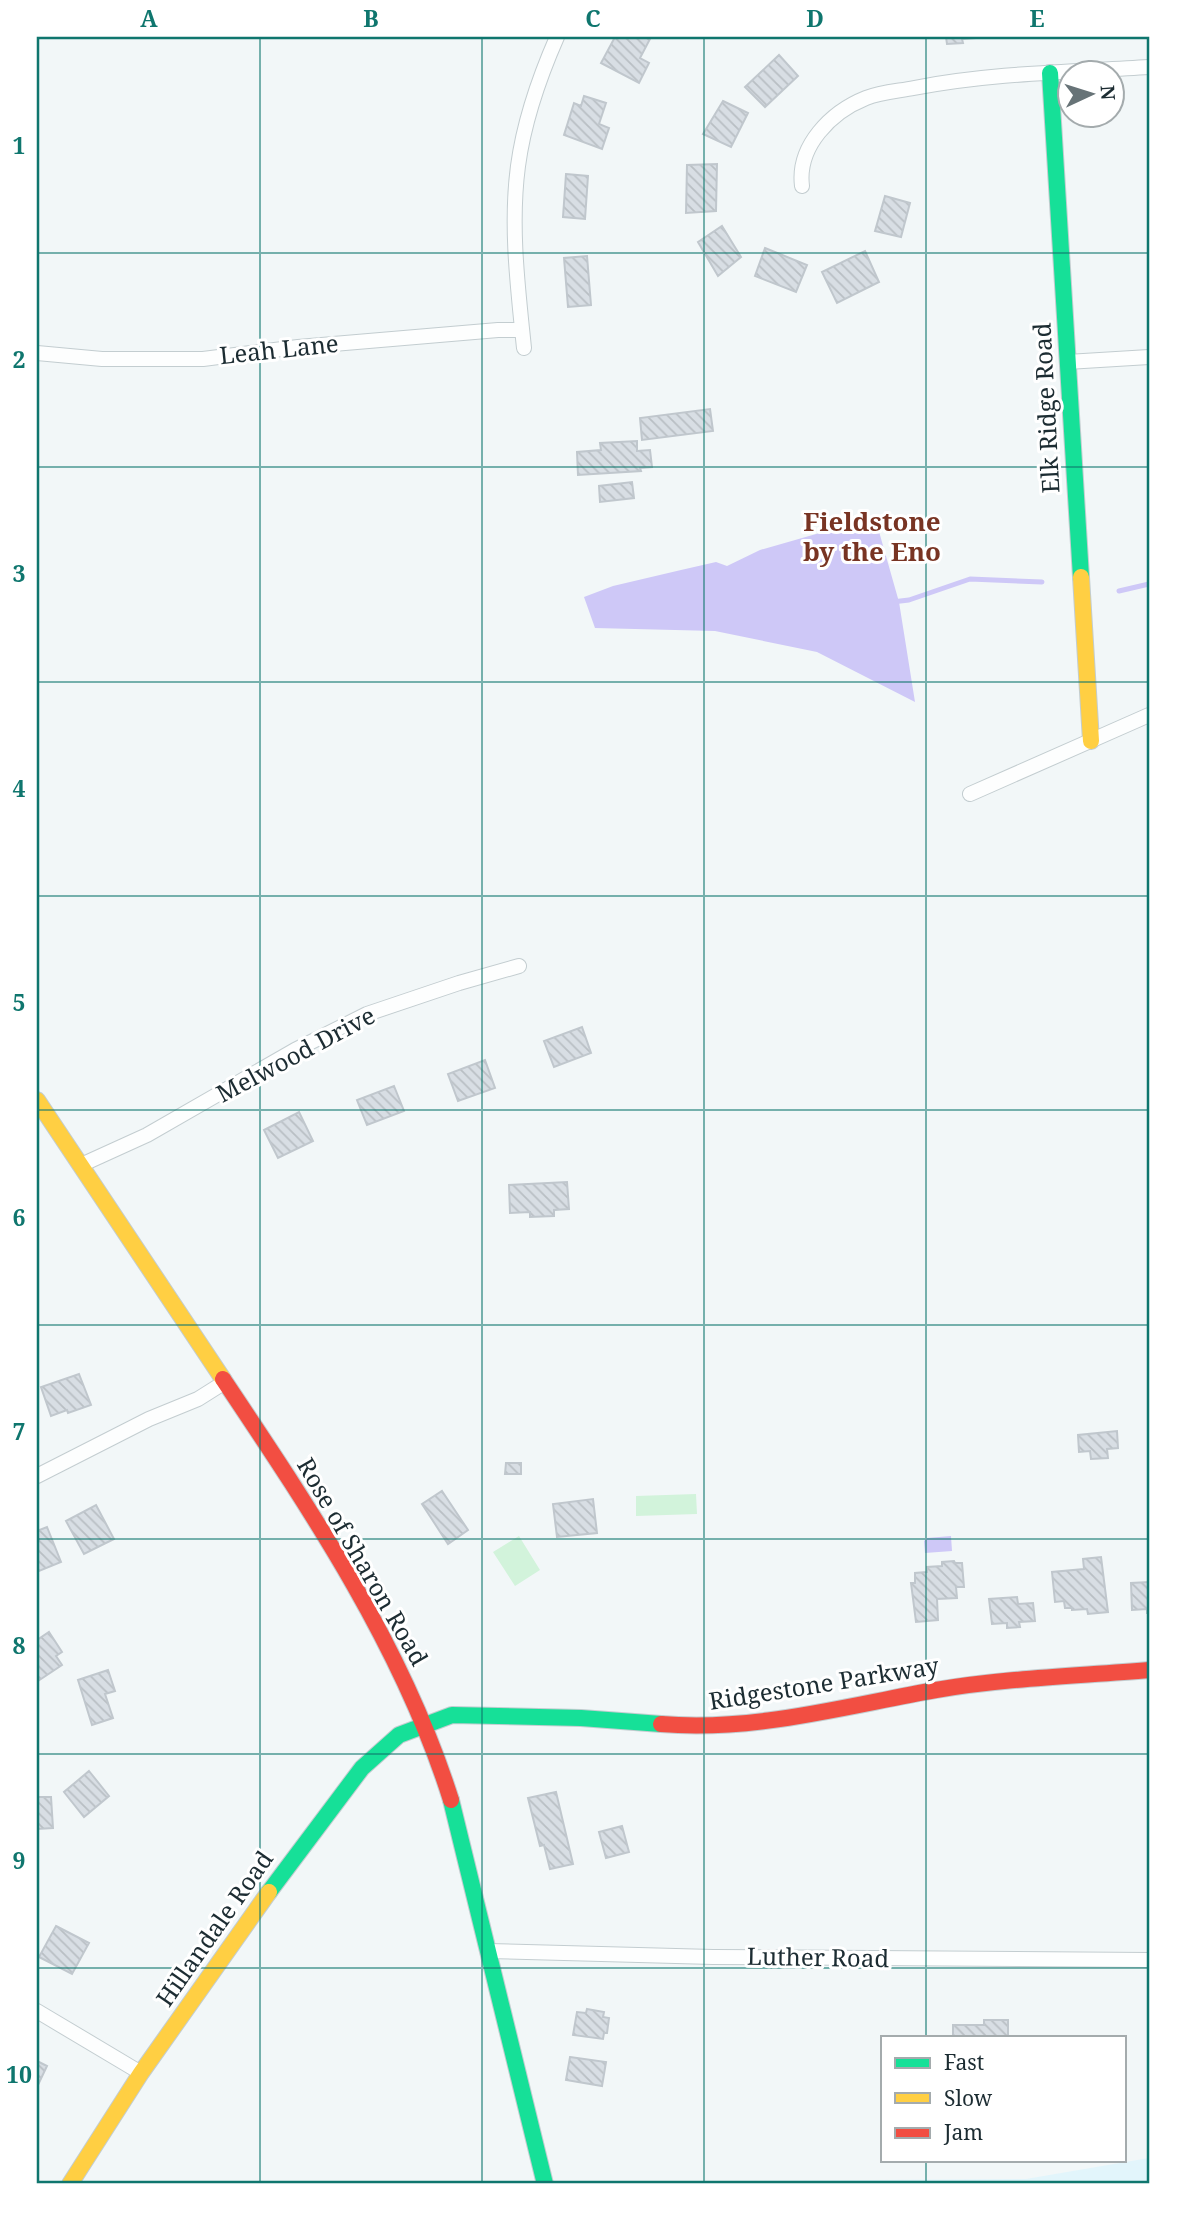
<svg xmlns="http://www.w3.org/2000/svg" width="1186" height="2221" viewBox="0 0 1186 2221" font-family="'Noto Serif',serif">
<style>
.built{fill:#e2f5fb}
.green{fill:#d2f3db}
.water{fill:#cec8f7}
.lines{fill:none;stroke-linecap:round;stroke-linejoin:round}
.stream{stroke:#cec8f7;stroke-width:5}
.building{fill:url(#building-back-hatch);stroke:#c0c7cd;stroke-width:2}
.street-casing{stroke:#c3cdd0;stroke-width:16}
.fast-casing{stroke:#c3cdd0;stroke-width:18}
.slow-casing{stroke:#c3cdd0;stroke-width:18}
.jam-casing{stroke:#c3cdd0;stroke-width:18}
.street{stroke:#fdfefe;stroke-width:14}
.fast{stroke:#16e098;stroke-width:16}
.slow{stroke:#ffcf43;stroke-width:16}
.jam{stroke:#f24e42;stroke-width:16}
.grid{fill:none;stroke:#0f766e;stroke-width:2;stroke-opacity:0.55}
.labels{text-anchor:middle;stroke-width:6;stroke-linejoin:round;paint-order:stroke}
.street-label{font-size:24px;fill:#1c2c32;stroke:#fff}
.neighbourhood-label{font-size:26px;font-weight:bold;fill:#783423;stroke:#fff}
.neatline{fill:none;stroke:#0f766e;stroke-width:2.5}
.grid-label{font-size:23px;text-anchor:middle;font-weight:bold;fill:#0f766e}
</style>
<defs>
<pattern id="building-back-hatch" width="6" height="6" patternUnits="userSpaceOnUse" patternTransform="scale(1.75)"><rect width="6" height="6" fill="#d8dee4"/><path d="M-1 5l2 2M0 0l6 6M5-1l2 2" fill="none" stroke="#b9bfc4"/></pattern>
</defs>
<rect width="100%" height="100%" fill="#f2f7f8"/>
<path class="built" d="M1149 2158V2184H545L544 2182 1026 2179Z"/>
<path class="green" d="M696 1494 697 1514 636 1516V1496Z
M519 1536 540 1570 515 1586 493 1552Z"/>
<path class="water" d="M878 528 899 602 915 702 817 652 715 631 595 628 584 597 613 586 681 570 716 562 727 566 760 550 830 530Z
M951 1536 952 1551 925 1553 924 1541 927 1538Z"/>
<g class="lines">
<path class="stream" d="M1119 591 1149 584
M892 602 909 600 970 579 1042 582"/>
</g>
<path class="building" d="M615 37H651L640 58 649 63 639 83 601 63Z
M929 37H975V38L962 39 963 43 947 44 946 37Z
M779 55 798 76 765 107 745 87Z
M584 96 606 103 599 124 609 128 602 149 564 135 574 103 581 106Z
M723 101 748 113 731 147 703 134Z
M717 164 716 211 686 213 687 165Z
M566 174 588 176 585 219 563 217Z
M885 196 910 203 901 237 875 231Z
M722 226 741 257 718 276 698 242Z
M765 248 807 265 796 292 755 276Z
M865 251 879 282 837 303 822 272Z
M587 256 591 305 568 307 564 258Z
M710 409 713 431 642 440 640 418Z
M637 441V451L650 450 652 467 640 468 641 471 578 475 577 452 601 450 600 443Z
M632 482 634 498 600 502 599 486Z
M582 1027 591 1053 554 1067 544 1041Z
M485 1060 495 1088 458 1101 448 1074Z
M394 1086 404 1111 367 1125 357 1100Z
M299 1112 313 1141 278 1158 264 1130Z
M567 1182 569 1209 554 1210V1216L530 1217V1212L510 1213 509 1185Z
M79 1374 91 1405 68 1413 67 1410 51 1416 41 1387Z
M1117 1431 1118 1448 1107 1449 1108 1458 1091 1459 1090 1451 1079 1452 1078 1435Z
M506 1463H521V1474H505Z
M442 1491 468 1530 448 1544 422 1504Z
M593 1499 597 1533 557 1537 553 1504Z
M96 1505 114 1539 84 1554 66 1521Z
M47 1527 61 1562 39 1571 37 1566V1531Z
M1101 1557 1108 1612 1088 1614 1087 1609 1072 1610V1608H1065L1064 1601 1055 1602 1052 1572 1084 1569 1083 1559Z
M954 1561 955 1563H962L964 1587H956L957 1598 937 1599 938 1620 916 1622 911 1583H915V1573L927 1572V1567L942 1566V1562Z
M1149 1582V1613H1147V1609L1132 1610 1131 1583Z
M1017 1597 1018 1604 1033 1603 1035 1621 1019 1622 1020 1627 1007 1628V1623L992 1624 989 1599Z
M49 1632 62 1652 56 1656 62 1665 38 1681 37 1640Z
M108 1670 115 1691 105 1694 113 1718 92 1725 78 1680Z
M89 1771 109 1796 84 1817 64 1792Z
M556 1792 573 1864 550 1869 544 1845 540 1846 528 1798Z
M37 1797H51L53 1828 37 1829Z
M622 1826 629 1852 606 1858 599 1832Z
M56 1926 89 1943 72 1974 39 1957Z
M587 2009 604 2012 603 2017 609 2018 607 2033H604L603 2039 573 2035 577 2012 586 2013Z
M984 2020H1008V2037H953V2025H984Z
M570 2057 606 2062 602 2086 566 2080Z
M37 2061 47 2066 37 2087Z"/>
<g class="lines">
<g class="street-casing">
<path id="street" d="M802 186C797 146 831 112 866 98 881 92 899 91 914 88 991 73 1071 72 1149 67
M524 348C518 289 510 226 518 166 524 121 539 78 557 37
M37 353 102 359H203L298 347 498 330H522
M1067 362 1149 357
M970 794 1149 715
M81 1165 147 1135 295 1050 367 1014 459 983 519 966
M37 1476 149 1419 198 1399 225 1382
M488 1951 713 1957 1149 1960
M37 2011 141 2073"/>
</g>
<g class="fast-casing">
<path id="fast" d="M1050 73 1081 577
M451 1800 545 2184
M269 1892 362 1768 399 1735 452 1715 581 1718 661 1724"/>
</g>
<g class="slow-casing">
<path id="slow" d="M1081 577 1091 741
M37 1100 223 1379
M70 2184 141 2073 269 1892"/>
</g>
<g class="jam-casing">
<path id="jam" d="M223 1379C312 1512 403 1647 451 1800
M661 1724C754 1732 845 1706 936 1690 1006 1678 1078 1676 1149 1670"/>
</g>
<use href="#street" class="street"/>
<use href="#fast" class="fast"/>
<use href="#slow" class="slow"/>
<use href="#jam" class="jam"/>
</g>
<path class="grid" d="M260 37V2184M482 37V2184M704 37V2184M926 37V2037M37 253H1149M37 467H1149M37 682H1149M37 896H1149M37 1110H1149M37 1325H1149M37 1539H1149M37 1754H1149M37 1968H1149M926 2160V2184"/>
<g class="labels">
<g class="street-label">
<text transform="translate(279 350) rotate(-6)" y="8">Leah Lane</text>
<text transform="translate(1047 408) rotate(-93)" y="8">Elk Ridge Road</text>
<text transform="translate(296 1055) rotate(-28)" y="8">Melwood Drive</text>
<text transform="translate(362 1562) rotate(60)" y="8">Rose of Sharon Road</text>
<text transform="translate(824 1684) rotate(-9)" y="8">Ridgestone Parkway</text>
<text transform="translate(215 1929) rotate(-55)" y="8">Hillandale Road</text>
<text transform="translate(818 1958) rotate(1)" y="8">Luther Road</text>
</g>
<g class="neighbourhood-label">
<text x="872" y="531">Fieldstone<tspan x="872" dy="30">by the Eno</tspan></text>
</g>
</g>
<rect width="1186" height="2221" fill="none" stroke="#ffffff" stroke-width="77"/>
<rect x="881" y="2036" width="245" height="126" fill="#ffffff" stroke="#a4abad" stroke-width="2"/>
<rect x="895" y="2058" width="35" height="10" fill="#16e098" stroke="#a4abad" stroke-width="2"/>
<text x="944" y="2070" font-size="21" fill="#1c2c32">Fast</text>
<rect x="895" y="2093" width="35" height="10" fill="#ffcf43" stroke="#a4abad" stroke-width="2"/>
<text x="944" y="2106" font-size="21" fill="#1c2c32">Slow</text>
<rect x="895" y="2128" width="35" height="10" fill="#f24e42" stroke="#a4abad" stroke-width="2"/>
<text x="944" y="2140" font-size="21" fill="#1c2c32">Jam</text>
<g transform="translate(1091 94) rotate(86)"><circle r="33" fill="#ffffff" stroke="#a4abad" stroke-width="2"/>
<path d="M0-5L12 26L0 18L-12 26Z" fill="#677377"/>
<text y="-10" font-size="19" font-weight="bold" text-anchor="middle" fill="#1c2c32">N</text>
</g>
<rect x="38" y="38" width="1110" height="2144" class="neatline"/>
<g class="grid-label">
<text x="149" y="27">A</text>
<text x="371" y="27">B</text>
<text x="593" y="27">C</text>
<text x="815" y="27">D</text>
<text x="1037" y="27">E</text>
<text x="19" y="154">1</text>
<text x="19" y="368">2</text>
<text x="19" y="582">3</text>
<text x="19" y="797">4</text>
<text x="19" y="1011">5</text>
<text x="19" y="1226">6</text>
<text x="19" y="1440">7</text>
<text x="19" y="1654">8</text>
<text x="19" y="1869">9</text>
<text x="19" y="2083">10</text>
</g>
</svg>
